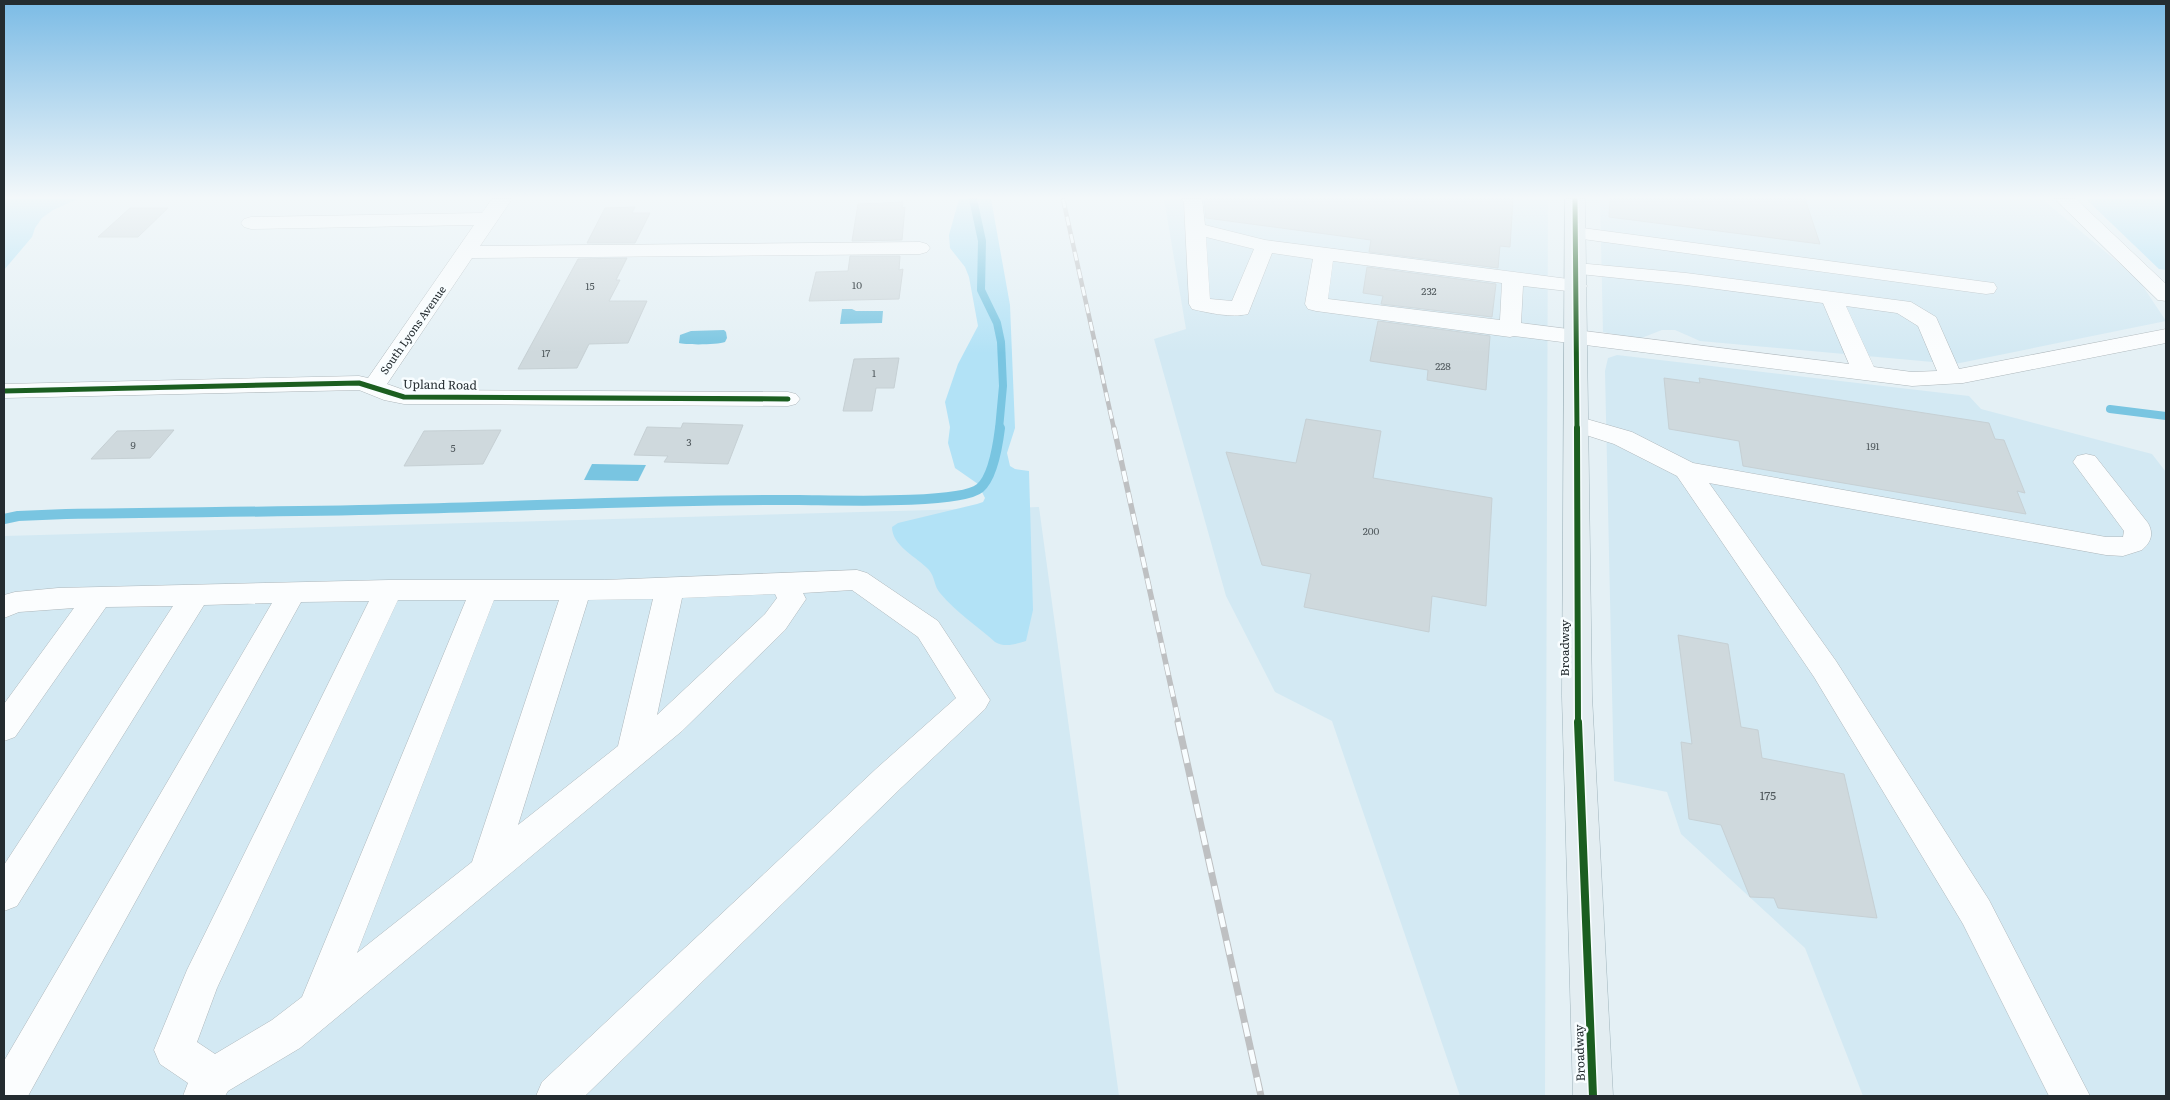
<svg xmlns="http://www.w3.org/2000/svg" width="2170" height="1100" viewBox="0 0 2170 1100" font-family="Literata,serif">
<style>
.built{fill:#d3e9f3}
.green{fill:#b2e2f6}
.water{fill:#79c5e1}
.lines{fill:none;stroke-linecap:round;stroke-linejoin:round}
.stream-far1{stroke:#79c5e1;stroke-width:8}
.stream{stroke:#79c5e1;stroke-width:10}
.building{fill:#cfd9dd;stroke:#c6d0d4}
.minor-casing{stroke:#aeb7bb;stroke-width:1}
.major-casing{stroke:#a0b4bc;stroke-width:1}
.minor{fill:#fbfdfe;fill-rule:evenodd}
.major{fill:#e3edf1;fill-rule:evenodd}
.rail-far2-casing{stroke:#bec0c2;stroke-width:4.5}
.rail-far1-casing{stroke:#bec0c2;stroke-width:5.5}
.rail-casing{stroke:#bec0c2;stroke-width:7}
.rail-far2{stroke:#f8fdff;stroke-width:3;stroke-dasharray:9;stroke-linecap:butt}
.rail-far1{stroke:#f8fdff;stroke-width:4;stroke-dasharray:11;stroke-linecap:butt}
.rail{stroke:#f8fdff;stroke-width:5;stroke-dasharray:14;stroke-linecap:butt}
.cycleway-far2-casing{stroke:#f8fdff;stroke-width:8}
.cycleway-far1-casing{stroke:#f8fdff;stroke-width:9}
.cycleway-casing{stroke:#f8fdff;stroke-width:11}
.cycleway-far2{stroke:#1b5e20;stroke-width:5}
.cycleway-far1{stroke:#1b5e20;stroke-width:6}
.cycleway{stroke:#1b5e20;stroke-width:8}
.labels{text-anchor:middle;stroke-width:5;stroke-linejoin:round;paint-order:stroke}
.number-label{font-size:10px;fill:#50595d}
.far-street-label{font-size:11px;fill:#242c30;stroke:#f8fdff}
.street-label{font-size:12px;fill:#242c30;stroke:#f8fdff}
.near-number-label{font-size:12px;fill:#50595d}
</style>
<rect width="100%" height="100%" fill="#e4f0f5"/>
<path class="built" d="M1164 199H1548L1545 1096H1460L1332 721 1275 692 1226 596 1154 339 1186 329Z
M1600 199H2042L2138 279 2166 321 1955 364 1700 341 1675 330H1662L1639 339 1603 332Z
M1617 355 1969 396 1981 409 2152 454 2166 472V1096H1863L1805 948 1681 834 1667 792 1614 781 1605 371 1608 358Z
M1039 507 1119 1096H4V536Z"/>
<path class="green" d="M4 199H78L53 210 42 218 35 228 32 237 4 270Z
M959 199H991L1010 305 1015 428 1007 453 1010 466 1015 469 1029 471 1033 610 1026 641C1015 644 1006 648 995 642 977 626 956 612 940 593 934 586 935 577 929 570 917 557 892 546 892 527L898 523 977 504 983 502 985 498 978 484 955 468 948 443 950 427 945 402 958 364 978 326 969 277 965 267 950 248 949 235Z
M2086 199H2166V270L2159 269Z"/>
<path class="water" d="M842 309H852L856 311H883L882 323 840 324Z
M724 330 726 332 727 338 725 342C718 345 684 345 679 343L680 335 691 331Z
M592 464 646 465 638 481 584 480Z"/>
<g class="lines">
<path class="stream-far1" d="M973 199 982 241 981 290 997 323 1001 342 1003 386 999 429
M2110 409 2166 416"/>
<path class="stream" d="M4 519 18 516 66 514C179 512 292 512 406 509 537 506 668 499 799 500 831 500 960 505 980 488 993 477 998 444 1000 428"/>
</g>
<path class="building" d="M1204 199H1513L1510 247 1500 246 1498 268 1369 252 1371 240 1206 218Z
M1610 199H1805L1820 244 1609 217Z
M903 202 902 208 905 207 902 240 852 241 858 204Z
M635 207 632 213H650L635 243H587L605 208Z
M130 208H168L138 237H98Z
M850 256H900L899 270 903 269 899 299 809 301 816 272 848 271Z
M627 258 616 280H620L609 301H647L628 343 589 344 577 368 518 369 578 259Z
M1367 267 1496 284 1492 317 1381 304 1383 296 1363 293Z
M1378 321 1490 336 1486 390 1427 380 1428 370 1370 361Z
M899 358 894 388H876L872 411H843L854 359Z
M1664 378 1700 383 1699 378 1989 423 1995 439 2004 440 2025 493 2017 491 2026 514 1743 466 1739 441 1669 429Z
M1306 419 1381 431 1373 478 1492 498 1486 606 1432 596 1429 632 1304 607 1311 574 1262 565 1226 452 1296 463Z
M683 423 743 425 728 464 664 462 668 456 634 455 647 427 681 428Z
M174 430 150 458 91 459 117 431Z
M501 430 483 464 404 466 424 431Z
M1678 635 1728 644 1741 727 1758 730 1762 758 1844 774 1877 918 1778 908 1774 898 1750 897 1721 825 1689 819 1681 742 1692 744Z"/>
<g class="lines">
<g class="minor-casing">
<path id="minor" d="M492 199H512L480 246 920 242 927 244 930 248 927 252 920 254 472 258 387 384 404 390 788 392 796 394 800 399 796 404 788 406 404 404 384 400 359 390 4 398V384L359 376 368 378 474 225 251 229 244 227 241 223 244 219 251 217 482 213Z
M1182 199H1202L1205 225 1265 240 1576 280 1584 281 1587 286 1584 291 1576 292 1523 286 1521 323 1849 364 1823 303 1686 285 1570 273 1567 269 1570 265 1577 263 1686 273 1911 302 1936 317 1959 369 2166 329V343L1963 383 1912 386 1514 336 1510 337 1316 311 1308 309 1305 304 1313 259 1272 253 1248 314C1231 318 1209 313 1192 309L1189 304 1184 202ZM1206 237 1254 249 1232 301 1210 299ZM1333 261 1502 283 1500 320 1328 299ZM1846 306 1897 313 1918 326 1937 371 1912 372 1874 367Z
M2055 199H2076L2166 284V301L2158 300Z
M1575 227 1986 282 1994 283 1997 288 1994 293 1986 294 1568 237 1565 233 1568 229Z
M1576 416 1632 432 1693 463 2106 537H2123L2124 531 2073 462 2077 456 2086 454 2095 456 2148 523C2154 534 2151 542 2142 550L2123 556 2106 555 1709 483 1836 661 1989 900 2090 1096H2049L1963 924 1814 677 1677 476 1614 444 1567 429 1564 424 1567 419Z
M857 570 867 573 938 621 990 700 985 709 901 788 585 1096H536L542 1082 877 768 956 698 918 637 852 590 803 593 806 599 785 630 682 731 300 1048 228 1091 225 1096H183L188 1083 160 1064 154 1050 187 970 369 601 301 602 28 1096H4V1061L272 603 204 605 17 906 4 911V865L173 606 106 607 15 737 4 741V704L74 608 19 612 4 618V595L15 592 58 588 389 580H604ZM775 594 777 598 765 614 657 715 682 598ZM653 599 618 746 518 825 588 600ZM398 600H466L302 997 272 1020 215 1054 197 1042 217 988ZM494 600H559L472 862 357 953Z"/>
</g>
<g class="major-casing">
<path id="major" d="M1565 199H1585L1592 696 1613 1096H1573L1562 696Z"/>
</g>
<use href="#minor" class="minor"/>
<use href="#major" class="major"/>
<g class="rail-far2-casing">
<path id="rail-far2" d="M1063 199 1114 429"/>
</g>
<g class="rail-far1-casing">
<path id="rail-far1" d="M1114 428 1179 723"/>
</g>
<g class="rail-casing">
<path id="rail" d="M1178 722 1261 1096"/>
</g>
<use href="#rail-far2" class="rail-far2"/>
<use href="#rail-far1" class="rail-far1"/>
<use href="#rail" class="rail"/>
<g class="cycleway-far2-casing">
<path id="cycleway-far2" d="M1575 199 1577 429
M4 391 359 383 404 397 788 399"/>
</g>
<g class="cycleway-far1-casing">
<path id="cycleway-far1" d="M1577 428 1578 723"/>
</g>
<g class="cycleway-casing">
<path id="cycleway" d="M1578 722 1593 1096"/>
</g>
<use href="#cycleway-far2" class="cycleway-far2"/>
<use href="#cycleway-far1" class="cycleway-far1"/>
<use href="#cycleway" class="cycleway"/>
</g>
<linearGradient id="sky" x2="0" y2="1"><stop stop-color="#7bbbe5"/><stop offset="0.56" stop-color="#f3f8fa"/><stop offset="1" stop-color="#f3f8fa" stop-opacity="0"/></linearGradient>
<rect width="2170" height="353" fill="url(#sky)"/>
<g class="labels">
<g class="number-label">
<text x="857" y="289">10</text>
<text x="590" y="290">15</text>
<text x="1429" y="295">232</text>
<text x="546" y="357">17</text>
<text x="1443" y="370">228</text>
<text x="874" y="377">1</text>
<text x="689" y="446">3</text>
<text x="133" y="449">9</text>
<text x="1873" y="450">191</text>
<text x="453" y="452">5</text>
<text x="1371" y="535">200</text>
</g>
<g class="far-street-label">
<text transform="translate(413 330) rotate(-55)" y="4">South Lyons Avenue</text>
</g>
<g class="street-label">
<text transform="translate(440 385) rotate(1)" y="4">Upland Road</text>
<text transform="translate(1565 648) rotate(-90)" y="4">Broadway</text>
<text transform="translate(1580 1053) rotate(-92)" y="4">Broadway</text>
</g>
<g class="near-number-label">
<text x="1768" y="800">175</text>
</g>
</g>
<rect width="2170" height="1100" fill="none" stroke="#242c30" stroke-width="10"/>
</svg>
